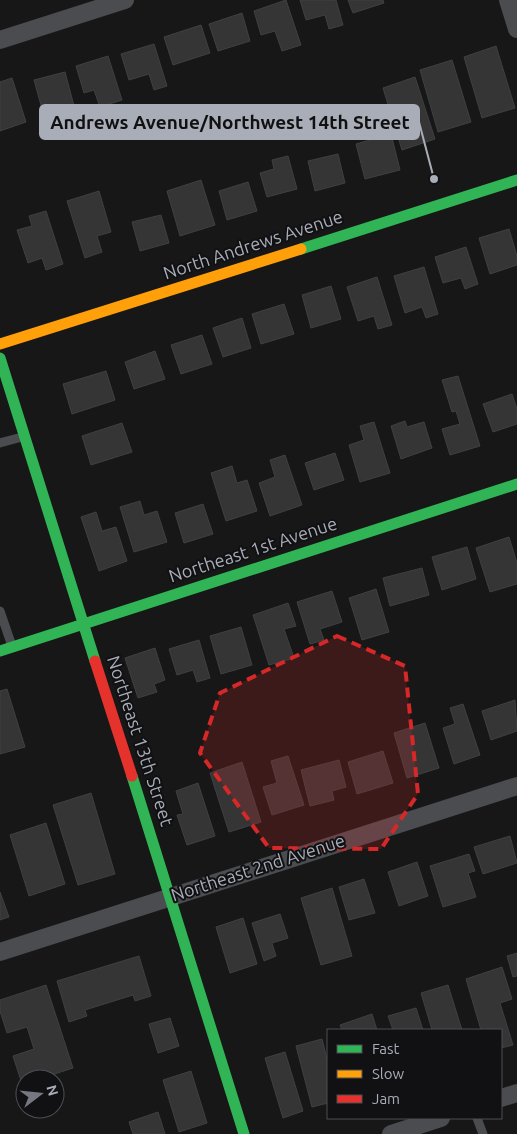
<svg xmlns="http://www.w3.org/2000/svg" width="517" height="1134" viewBox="0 0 517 1134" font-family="Ubuntu,sans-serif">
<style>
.building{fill:#353536;stroke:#3f4043}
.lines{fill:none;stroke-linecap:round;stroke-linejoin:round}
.lane{stroke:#4b4c50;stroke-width:9}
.street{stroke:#4b4c50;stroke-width:18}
.fast{stroke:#30b455;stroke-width:11}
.slow{stroke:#ff9f0a;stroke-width:11}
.jam{stroke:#e5322d;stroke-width:11}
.marked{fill:#d62828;fill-opacity:0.2;stroke:#d62828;stroke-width:4;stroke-dasharray:10 6;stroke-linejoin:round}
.labels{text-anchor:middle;stroke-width:4;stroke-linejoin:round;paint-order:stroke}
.street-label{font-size:18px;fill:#a8adb8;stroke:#111113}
.leader{fill:none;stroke:#a8adb8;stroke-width:2}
.callout-dot{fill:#a8adb8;stroke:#111113;stroke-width:2}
.callout{fill:#a8adb8;stroke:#a8adb8;stroke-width:2}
.callout-label{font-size:19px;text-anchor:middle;font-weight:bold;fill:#111}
</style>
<rect width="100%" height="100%" fill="#171717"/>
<path class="building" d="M286 0 301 45 282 51 275 31 261 35 254 11Z
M300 0H336L343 25 329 29 325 15 306 20Z
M348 0H383L384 3 353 13Z
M242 13 250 41 218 51 209 24Z
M201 25 210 53 173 65 164 37Z
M154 44 167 86 154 90 149 74 129 80 121 54Z
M496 46 515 108 482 118 464 57Z
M108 56 122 100 100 107 94 90 84 93 76 66Z
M452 60 471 122 438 132 420 70Z
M65 72 77 117 64 120 60 104 42 109 34 80Z
M415 77 435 139 402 150 383 88Z
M12 78 26 122 0 131V82Z
M391 134 400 170 365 179 356 144Z
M338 154 345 183 315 191 308 161Z
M288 156 297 189 267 197 260 173 274 169 272 160Z
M201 180 215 225 180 236 167 191Z
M248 182 257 211 227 220 219 191Z
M99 191 111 232 97 236 102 252 85 258 67 201Z
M46 211 63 264 46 270 42 258 28 263 17 230 32 226 29 216Z
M161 215 169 243 140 251 132 222Z
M509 229 517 256V265L490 274 479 238Z
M466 247 478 284 465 289 461 278 443 283 435 257Z
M424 267 438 314 426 318 422 307 405 313 394 276Z
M377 277 392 325 378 329 374 316 358 321 347 287Z
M331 286 341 319 311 328 302 295Z
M284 304 294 334 261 344 252 314Z
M242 318 251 348 223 357 213 328Z
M202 335 212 364 181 374 171 345Z
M155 351 165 379 134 389 125 362Z
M106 371 115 400 72 414 63 384Z
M458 376 480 446 450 455 442 429 460 424 456 411 452 412 442 380Z
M512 394 517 409V424L493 432 483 404Z
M405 421 407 427 424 422 432 448 401 459 391 426Z
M374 422 390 473 360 482 349 445 364 440 360 426Z
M122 423 132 452 91 465 82 436Z
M335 453 344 480 314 490 305 463Z
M285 455 302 505 270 516 259 483 275 477 270 460Z
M232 466 237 483 247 480 257 511 226 521 211 473Z
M140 501 144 515 157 511 167 542 134 552 120 507Z
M203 504 213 534 184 543 175 513Z
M96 512 102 531 116 527 127 561 99 571 81 517Z
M509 537 517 563V584L490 592 476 548Z
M467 547 476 579 442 590 432 557Z
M422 568 429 595 390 606 383 578Z
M376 589 389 632 362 640 349 598Z
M332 591 342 622 320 629 324 640 310 644 297 602Z
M288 603 296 626 284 629 294 658 269 665 253 615Z
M241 627 252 665 221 674 210 636Z
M199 640 210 678 197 682 193 670 177 675 169 649Z
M155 648 165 680 154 684 157 692 138 698 125 658Z
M7 689 25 747 0 754V691Z
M515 700 517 731 491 740 482 711Z
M463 704 480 755 454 764 443 728 455 724 450 708Z
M425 723 439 768 407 778 394 733Z
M383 751 393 783 357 794 348 762Z
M288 756 304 805 272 815 263 787 277 783 271 761Z
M339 760 346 787 332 791 334 800 310 806 301 770Z
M242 762 261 822 229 832 210 773Z
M198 783 215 836 187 845 177 815 183 814 176 791Z
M91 793 115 874 78 885 53 805Z
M46 823 65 884 29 896 10 835Z
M510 836 517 863 483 874 474 847Z
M469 854 475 871 468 873 476 897 443 907 430 866Z
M417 862 428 896 399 906 388 872Z
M364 879 375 913 349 920 339 887Z
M332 888 352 956 321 965 301 898Z
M0 892 9 917 0 920Z
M280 914 288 938 272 943 276 956 264 961 252 923Z
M243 918 257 964 230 973 216 927Z
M517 953V976L513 977 507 956Z
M139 956 151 996 135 1001 133 995 85 1010 87 1016 69 1022 57 981Z
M502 967 512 999 500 1003 513 1045 501 1048V1030H481L466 979Z
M46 985 73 1068 39 1079H25V1083L22 1084 13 1056 34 1049 27 1027 7 1033 0 1011V1000Z
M448 985 462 1030H432L421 993Z
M416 1008 423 1030H393L388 1016Z
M372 1014 377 1030H342L340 1025Z
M170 1018 179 1046 158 1053 149 1024Z
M322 1039 328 1063V1103L312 1107 296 1046Z
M285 1052 303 1111 283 1118 265 1058Z
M191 1071 207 1123 179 1132 163 1080Z
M158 1112 165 1134H133L129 1122Z"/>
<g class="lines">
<path class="lane" d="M0 443 22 437
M0 611 12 646
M477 1118 483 1134"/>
<path class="street" d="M508 0 517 29
M0 40 125 0
M0 952 517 786
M501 1098 517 1093
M391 1134 441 1118"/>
<path class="fast" d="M301 249 517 180
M0 358 95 661
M0 651 517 484
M132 776 244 1134"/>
<path class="slow" d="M0 344 301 249"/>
<path class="jam" d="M95 661 132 776"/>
</g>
<path class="marked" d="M337 636 405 666 418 794 381 849 269 848 200 753 220 693Z"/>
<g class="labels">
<g class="street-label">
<text transform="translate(253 245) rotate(-18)" y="6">North Andrews Avenue</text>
<text transform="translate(253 550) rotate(-18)" y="6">Northeast 1st Avenue</text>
<text transform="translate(140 741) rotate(72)" y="6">Northeast 13th Street</text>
<text transform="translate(258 868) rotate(-18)" y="6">Northeast 2nd Avenue</text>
</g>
</g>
<path class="leader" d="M434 179L419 122"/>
<circle class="callout-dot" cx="434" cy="179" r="5"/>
<rect class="callout" x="40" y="105" width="379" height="34" rx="5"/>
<g class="callout-label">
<text x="230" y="129">Andrews Avenue/Northwest 14th Street</text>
</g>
<rect x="327" y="1029" width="175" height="90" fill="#111113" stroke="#4d4f55"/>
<rect x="337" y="1045" width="25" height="8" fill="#30b455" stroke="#4d4f55"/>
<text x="372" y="1054" font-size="15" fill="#a8adb8">Fast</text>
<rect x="337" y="1070" width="25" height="8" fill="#ff9f0a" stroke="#4d4f55"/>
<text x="372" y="1079" font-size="15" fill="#a8adb8">Slow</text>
<rect x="337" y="1095" width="25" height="8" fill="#e5322d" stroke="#4d4f55"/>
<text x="372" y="1104" font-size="15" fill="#a8adb8">Jam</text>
<g transform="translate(40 1094) rotate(74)"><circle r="24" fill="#111113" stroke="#4d4f55"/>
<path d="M0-4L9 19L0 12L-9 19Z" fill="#757880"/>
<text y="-8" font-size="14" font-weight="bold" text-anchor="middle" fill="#a8adb8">N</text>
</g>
</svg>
